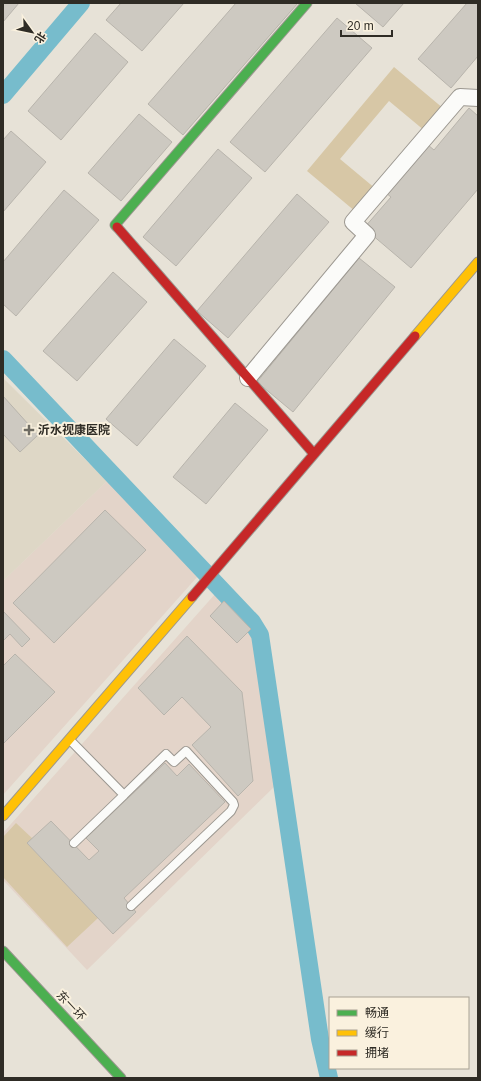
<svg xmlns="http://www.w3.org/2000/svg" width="481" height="1081" viewBox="0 0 481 1081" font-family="Arial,'Noto Sans SC',sans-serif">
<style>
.commercial{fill:#e3d4c9}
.medical{fill:#ded7c6}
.green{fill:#d7c7a6}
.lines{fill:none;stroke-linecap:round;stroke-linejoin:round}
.canal{stroke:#77bccc;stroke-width:18}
.building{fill:#cdc9c1;stroke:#b8b4ac}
.lane-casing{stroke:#9b9790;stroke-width:10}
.street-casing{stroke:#9b9790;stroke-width:18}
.fast-casing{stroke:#9b9790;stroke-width:11}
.slow-casing{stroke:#9b9790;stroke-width:11}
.jam-casing{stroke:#9b9790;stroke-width:11}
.lane{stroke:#fbfbf9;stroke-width:8}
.street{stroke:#fbfbf9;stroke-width:16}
.fast{stroke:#4caf50;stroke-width:9}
.slow{stroke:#ffc107;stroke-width:9}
.jam{stroke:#c62828;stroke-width:9}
.poi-dot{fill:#6f6c63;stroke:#faf1de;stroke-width:1.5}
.labels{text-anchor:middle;stroke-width:4;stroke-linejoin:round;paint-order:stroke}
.poi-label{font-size:12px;font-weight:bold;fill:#2f2c25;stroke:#faf1de;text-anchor:start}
.street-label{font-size:12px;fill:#2f2c25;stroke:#faf1de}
</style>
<rect width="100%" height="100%" fill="#e7e2d7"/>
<path class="commercial" d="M107 481 198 576 3 795V581Z
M216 593 254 632 276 785 87 970 3 880V833Z"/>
<path class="medical" d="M3 378 107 481 3 581Z"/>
<path class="green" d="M394 67 444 109 425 131 389 101 340 159 376 189 356 212 307 171Z
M16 823 33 839 28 844 98 918 67 947 3 877V837Z"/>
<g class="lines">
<path class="canal" d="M3 95 81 3
M3 359 252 622 260 635 320 1039 329 1078"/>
</g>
<path class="building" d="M3 3H19L3 22Z
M121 3H184L142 51 106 20Z
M236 3H298L183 135 148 104Z
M355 3H404L383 27Z
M467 3H478V56L451 88 418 59Z
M337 18 372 48 265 172 230 142Z
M95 33 128 62 61 140 28 111Z
M469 108 478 116V189L411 268 364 228 391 197 386 193 428 145 434 150Z
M139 114 172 142 121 201 88 173Z
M11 131 46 162 3 212V140Z
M218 149 252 178 176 266 143 237Z
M64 190 99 220 16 316 3 304V262Z
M297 194 329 222 228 338 197 311Z
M359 258 395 287 293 412 257 382Z
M113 272 147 302 77 381 43 351Z
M174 339 206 366 137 446 106 419Z
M3 396 38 435 20 452 3 434Z
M235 403 268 430 206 504 173 477Z
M105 510 146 550 54 643 13 603Z
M224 601 251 629 237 643 210 616Z
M3 611 30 639 22 647 10 634 3 641Z
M187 636 242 692 253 781 238 796 192 745 211 727 182 697 164 715 138 688Z
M15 654 55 692 3 744V666Z
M165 763 177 776 189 764 225 802 124 898 136 912 113 934 27 843 51 821 89 860 99 851 86 838Z"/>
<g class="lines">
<g class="lane-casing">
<path id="lane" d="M70 740 124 795 166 754 174 762 186 751 233 802 234 805 231 811 131 906
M74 843 124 795"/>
</g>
<g class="street-casing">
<path id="street" d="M248 378 367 235 353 222 460 97 478 98"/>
</g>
<g class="fast-casing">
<path id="fast" d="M117 227 115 225 307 3
M3 951 121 1078"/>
</g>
<g class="slow-casing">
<path id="slow" d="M415 336 478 262
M3 816 192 597"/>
</g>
<g class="jam-casing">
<path id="jam" d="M117 227 314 454
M192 597 415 336"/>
</g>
<use href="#lane" class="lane"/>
<use href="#street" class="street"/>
<use href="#fast" class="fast"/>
<use href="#slow" class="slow"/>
<use href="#jam" class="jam"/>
</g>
<path class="poi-dot" d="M27 424h4v4h4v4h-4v4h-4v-4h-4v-4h4z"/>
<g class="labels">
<g class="poi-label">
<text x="38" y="434">沂水视康医院</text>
</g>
<g class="street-label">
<text transform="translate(71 1006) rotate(47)" y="4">东一环</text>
</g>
</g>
<rect width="481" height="1081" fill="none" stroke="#2f2c25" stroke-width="8"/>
<rect x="329" y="997" width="140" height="72" fill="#faf1de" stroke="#a9a294"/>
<rect x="337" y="1010" width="20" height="6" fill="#4caf50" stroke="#a9a294"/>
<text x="365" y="1017" font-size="12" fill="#2f2c25">畅通</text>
<rect x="337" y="1030" width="20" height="6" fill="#ffc107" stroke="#a9a294"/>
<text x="365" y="1037" font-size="12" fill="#2f2c25">缓行</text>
<rect x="337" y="1050" width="20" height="6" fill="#c62828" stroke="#a9a294"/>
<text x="365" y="1057" font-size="12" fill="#2f2c25">拥堵</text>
<g transform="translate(32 32) rotate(123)" stroke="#faf1de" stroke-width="3" paint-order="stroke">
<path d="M0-3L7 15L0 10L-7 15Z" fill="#2f2c25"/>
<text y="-6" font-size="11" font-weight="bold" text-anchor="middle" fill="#2f2c25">北</text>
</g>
<path d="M341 30v6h51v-6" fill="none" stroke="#2f2c25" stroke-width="2"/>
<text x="347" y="30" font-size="12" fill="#2f2c25" stroke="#faf1de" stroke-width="3" paint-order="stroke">20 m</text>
</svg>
